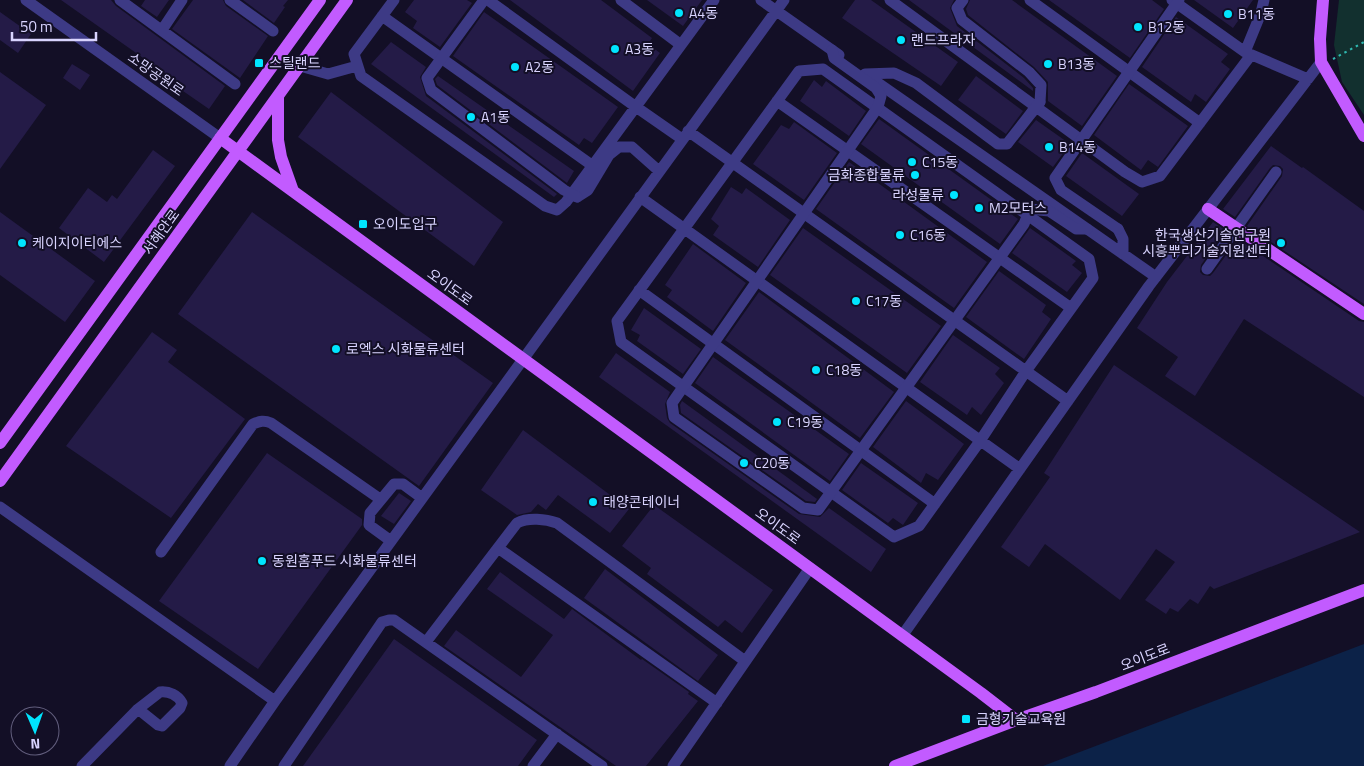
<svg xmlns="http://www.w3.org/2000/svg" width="1364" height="766" viewBox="0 0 1364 766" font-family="'Titillium Web','Noto Sans KR',sans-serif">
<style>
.green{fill:#12302f}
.water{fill:#0c2248}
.building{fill:#241b47}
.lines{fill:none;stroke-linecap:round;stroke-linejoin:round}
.path{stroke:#2fb8b0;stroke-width:2;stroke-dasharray:2.5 4;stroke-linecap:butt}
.minor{stroke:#3d3a85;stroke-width:11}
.major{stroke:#c25bff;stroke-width:12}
.minor-bridge{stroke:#3d3a85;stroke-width:11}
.poi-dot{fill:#00e5ff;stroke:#130f26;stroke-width:2}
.labels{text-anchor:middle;stroke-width:4;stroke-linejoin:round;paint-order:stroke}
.poi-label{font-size:14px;fill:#d9d4ff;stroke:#130f26;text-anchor:start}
.street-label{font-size:14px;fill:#d9d4ff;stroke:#130f26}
</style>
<rect width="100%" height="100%" fill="#130f26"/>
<path class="green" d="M1339 0H1364V115L1342 82 1334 45Z"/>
<path class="water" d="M1364 644V766H1043Z"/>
<path class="building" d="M61 0H111L116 6 225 86 209 109 170 82 173 79Z
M145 0H169L157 17 141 6Z
M193 0H223L226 6 268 36 240 78 172 29Z
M243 0H288L283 6 285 7 274 23Z
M414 0H467L472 3 440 47 413 28 417 21 405 12Z
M510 0H601L652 38 648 44 660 53 633 91Z
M647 0H702L683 26Z
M855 0H871L958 62 941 86 842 18Z
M909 0H954L950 8 957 26 1024 78 1033 88V91Z
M970 0H1012L1117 76 1082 126 1048 101V82L1034 67 968 15 966 9Z
M1049 0H1152L1164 9 1130 58Z
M1194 0H1253L1233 28Z
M0 12 31 34 18 53 0 40Z
M484 12 618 107 592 143 584 138 579 145 453 56Z
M1176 17 1228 54 1221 62 1230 69 1206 102 1195 94 1191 102 1142 67Z
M391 42 426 67 420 77 426 96 557 194 554 197 371 64Z
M72 64 90 75 80 90 63 78Z
M0 72 46 105 0 169Z
M438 76 574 171 567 183 437 85 435 79Z
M976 76 1023 111 1006 134 958 100Z
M814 80 822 87 826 81 866 111 849 136 800 101Z
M1129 84 1188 126 1158 167 1148 160 1141 170 1094 135Z
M331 92 503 222 474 266 298 137Z
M879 119 1018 219 1000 244 861 144Z
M1036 120 1070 144 1053 167 1018 142Z
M794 122 837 153 804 200 753 164 781 125 789 129Z
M1271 146 1302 168 1303 167 1364 211V304L1247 226 1282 176 1283 169 1280 166 1273 165 1270 168 1235 217 1223 209Z
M153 150 175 166 104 262 59 228 88 188 107 202 112 195 117 199Z
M1082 153 1139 194 1122 216 1066 176Z
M849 162 987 262 954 308 816 209Z
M731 187 742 194 746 188 790 220 758 267 713 235 719 226 711 219Z
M0 212 95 281 65 322 0 275Z
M252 212 493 383 419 486 178 314Z
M1213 222 1225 230 1201 265 1200 272 1203 275 1210 276 1213 273 1238 239 1359 321 1364 322V397L1244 319 1195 396 1165 376 1178 357 1137 328 1167 282Z
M803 228 941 326 907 373 770 275Z
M1030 228 1076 261 1072 265 1082 273 1067 292 1012 253Z
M693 244 746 283 713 331 667 297 672 290 665 285Z
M999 271 1046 305 1042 312 1051 319 1024 359 966 317Z
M759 292 894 392 860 438 725 340Z
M644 308 701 349 683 374 637 341 640 335 631 330Z
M152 332 177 350 168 362 245 419 171 518 66 446Z
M953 335 1000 368 995 374 1004 383 981 415 972 407 967 415 920 382Z
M616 353 670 392 665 404 667 418 670 423 799 514 820 517 829 508 886 549 871 572 599 377Z
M713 357 849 454 830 481 695 383Z
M1114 365 1360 532 1214 589 1210 586 1198 604 1190 599 1178 612 1170 608 1166 614 1145 600 1175 562 1156 549 1120 600 1045 544 1029 567 1001 547 1050 477 1044 473Z
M682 401 817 499 815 502 806 501 681 413 680 405Z
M906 401 964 444 938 480 926 473 921 483 873 447Z
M523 430 629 509 610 533 558 495 546 510 538 504 531 512 517 515 481 490Z
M267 453 362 519V525L258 669 159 601Z
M861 463 918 503 903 525 893 518 888 523 842 490Z
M399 493 411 501 394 524 381 516Z
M654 505 773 590 742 633 725 620 718 627 647 574 651 568 622 546Z
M605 569 718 655 698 681 584 598Z
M500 572 564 619 572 609 641 660 642 659 689 692 688 694 698 701 646 766H616L444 646 456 630 521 677 553 635 487 589Z
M394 639 537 740 518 766H303Z"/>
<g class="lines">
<path class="path" d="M1333 59 1364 42"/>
<path class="minor" d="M26 0 220 138
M120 0 235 84
M230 0 273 31
M394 0 354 54 361 76 545 206 557 210 566 202 714 0
M488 0 636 107 682 139
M621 0 681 45
M761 0 839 55
M890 0 1125 172 1142 182 1160 176 1251 55
M963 0 957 8 962 20 1029 72 1041 85 1040 102
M1030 0 1200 123
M1172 0 1245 52 1308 79
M382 16 593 166
M162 30 182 0
M1245 52 1261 13 1264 0
M300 66 328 74 357 66
M823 69 1089 259 1093 278 1026 371 980 441 919 526 894 537 621 342 617 321 799 71Z
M865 74 894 73 916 83 998 144H1007L1032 112
M868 76 1156 277
M777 101 1071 308
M688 131 1068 401
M577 197 588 190 609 155 619 147H632L659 171
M640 197 1020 469
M1118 229 1123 239V254
M1207 269 1276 172
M639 290 935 504
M0 507 275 701
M391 541 369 525 370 513 394 484H403L422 498
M498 548 717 703
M161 552 253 424C260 421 264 420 271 423L380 499
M902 636 1149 286 1321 62
M426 642 517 523C528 517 546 519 557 523L745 661
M82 766 135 712 138 709 160 692C169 691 178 695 182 703L180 708 162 726 158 725 138 709
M230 766 275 701 784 0
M284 766 382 622 389 620H394L602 766
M533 766 557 734
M673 766 810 568"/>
<path class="major" d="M1323 0 1320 39 1321 62 1364 136
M278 96V140L281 157 293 191
M220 138 981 693 1016 720 1096 692 1364 590
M1208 209 1364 314
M0 443 320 0
M0 481 347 0
M895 766 1016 720"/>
<path class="minor-bridge" d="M484 0 427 78 431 90 564 190 577 197
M832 50 834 58 876 88 881 96 878 107 672 403 674 417 803 508 818 510 1024 224 1030 209 1049 211 1076 229H1087
M1032 112 1040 102
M1118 229 1061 190 1055 178 1179 0"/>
</g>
<g class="poi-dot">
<circle cx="679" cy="13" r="5"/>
<circle cx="1228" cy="14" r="5"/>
<circle cx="1138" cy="27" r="5"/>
<circle cx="901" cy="40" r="5"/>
<circle cx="615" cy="49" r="5"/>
<rect x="254" y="58" width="10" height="10" rx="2.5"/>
<circle cx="1048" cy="64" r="5"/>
<circle cx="515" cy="67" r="5"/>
<circle cx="471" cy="117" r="5"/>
<circle cx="1049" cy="147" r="5"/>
<circle cx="912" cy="162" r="5"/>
<circle cx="915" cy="175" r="5"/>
<circle cx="954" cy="195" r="5"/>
<circle cx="979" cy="208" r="5"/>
<rect x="358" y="219" width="10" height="10" rx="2.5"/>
<circle cx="900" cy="235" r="5"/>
<circle cx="22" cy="243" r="5"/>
<circle cx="1281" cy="243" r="5"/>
<circle cx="856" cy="301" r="5"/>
<circle cx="336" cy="349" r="5"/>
<circle cx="816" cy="370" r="5"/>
<circle cx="777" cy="422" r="5"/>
<circle cx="744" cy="463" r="5"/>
<circle cx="593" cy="502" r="5"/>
<circle cx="262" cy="561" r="5"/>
<rect x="961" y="714" width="10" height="10" rx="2.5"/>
</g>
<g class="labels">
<g class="poi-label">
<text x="689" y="18">A4동</text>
<text x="1238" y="19">B11동</text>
<text x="1148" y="32">B12동</text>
<text x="911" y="45">랜드프라자</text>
<text x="625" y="54">A3동</text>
<text x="269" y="68">스틸랜드</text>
<text x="1058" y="69">B13동</text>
<text x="525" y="72">A2동</text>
<text x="481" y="122">A1동</text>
<text x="1059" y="152">B14동</text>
<text x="922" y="167">C15동</text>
<text x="905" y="180" text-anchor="end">금화종합물류</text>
<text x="944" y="200" text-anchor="end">라성물류</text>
<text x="989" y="213">M2모터스</text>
<text x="373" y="229">오이도입구</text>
<text x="910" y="240">C16동</text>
<text x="1271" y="240" text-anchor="end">한국생산기술연구원<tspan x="1271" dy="16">시흥뿌리기술지원센터</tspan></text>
<text x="32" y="248">케이지이티에스</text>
<text x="866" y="306">C17동</text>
<text x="346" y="354">로엑스 시화물류센터</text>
<text x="826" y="375">C18동</text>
<text x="787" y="427">C19동</text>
<text x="754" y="468">C20동</text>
<text x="603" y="507">태양콘테이너</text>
<text x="272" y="566">동원홈푸드 시화물류센터</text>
<text x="976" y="724">금형기술교육원</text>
</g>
<g class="street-label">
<text transform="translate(156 74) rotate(35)" y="5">소망공원로</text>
<text transform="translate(161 232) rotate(-54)" y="5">서해안로</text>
<text transform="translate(450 287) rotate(36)" y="5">오이도로</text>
<text transform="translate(778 526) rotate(36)" y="5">오이도로</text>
<text transform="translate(1145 657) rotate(-21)" y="5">오이도로</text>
</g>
</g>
<g transform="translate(35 731) rotate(178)"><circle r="24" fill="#130f26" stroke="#625e7d"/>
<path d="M0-4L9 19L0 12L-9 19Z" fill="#00e5ff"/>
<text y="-8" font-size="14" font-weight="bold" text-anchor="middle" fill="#d9d4ff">N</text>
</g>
<path d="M12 32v8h84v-8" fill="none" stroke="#d9d4ff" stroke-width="2.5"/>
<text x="20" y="32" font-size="15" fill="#d9d4ff" stroke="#130f26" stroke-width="4" paint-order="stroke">50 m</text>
</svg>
